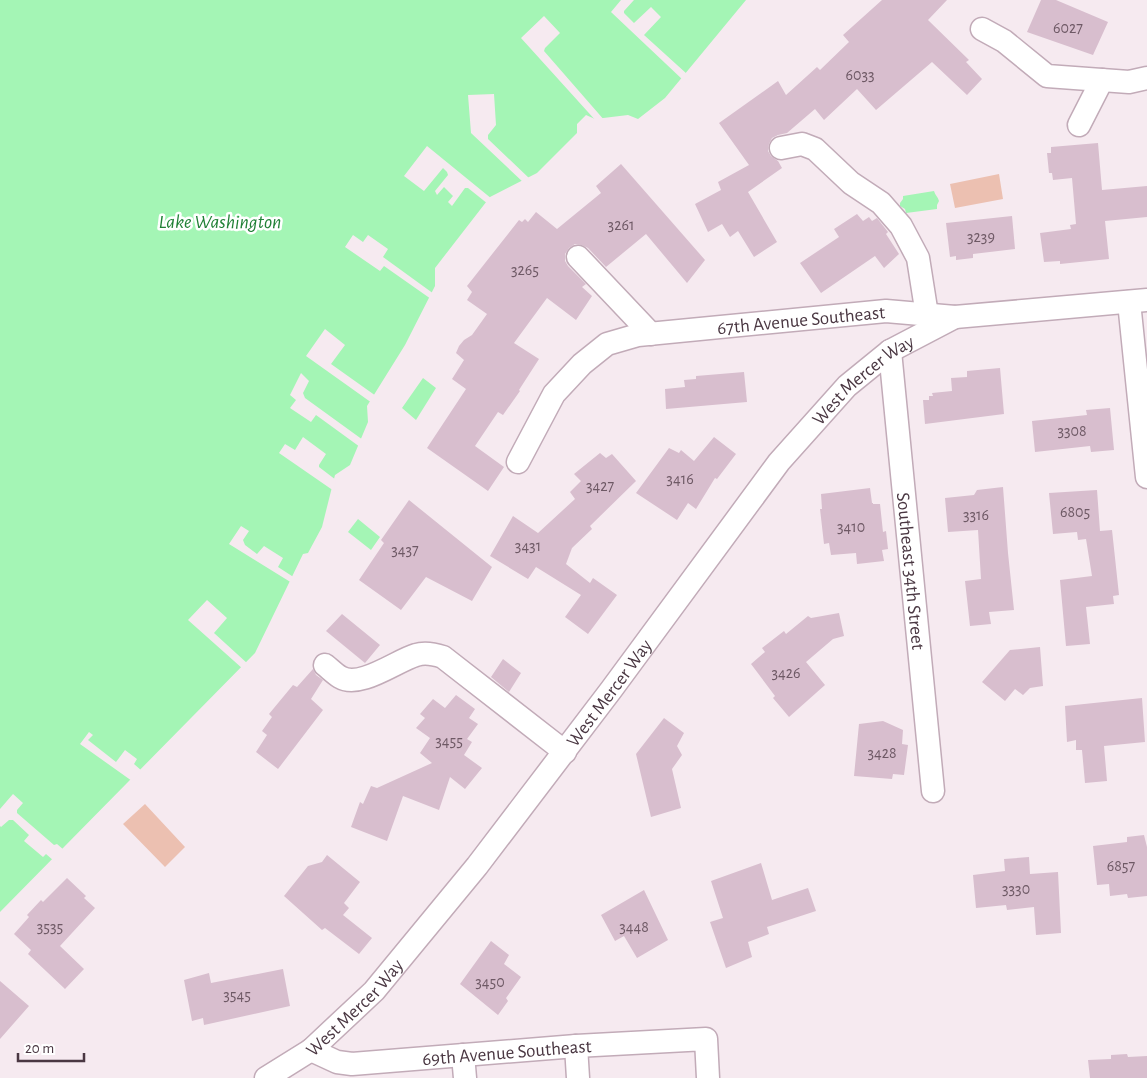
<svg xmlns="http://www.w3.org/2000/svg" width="1147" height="1078" viewBox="0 0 1147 1078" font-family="'Alegreya Sans',sans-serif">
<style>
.green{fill:#ecc0b1}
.water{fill:#a4f5b5}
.pier{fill:#f6eaf0}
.building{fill:#d8bece}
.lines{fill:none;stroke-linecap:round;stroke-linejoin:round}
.minor-casing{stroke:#c2abb8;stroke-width:25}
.minor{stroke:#fff;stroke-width:22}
.labels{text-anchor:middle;stroke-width:5;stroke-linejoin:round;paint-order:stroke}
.number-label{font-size:16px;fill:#6e5965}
.street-label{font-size:19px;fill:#4a3742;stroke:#fff}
.water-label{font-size:20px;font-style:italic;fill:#218136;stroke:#fff}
</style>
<rect width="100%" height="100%" fill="#f6eaf0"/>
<path class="green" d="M999 174 1003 199 955 208 950 184Z
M145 804 185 847 165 867 123 824Z"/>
<path class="water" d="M0 0H746L665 98 638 119 628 115 595 119 586 115 577 124V133L537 173 490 197 435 268V286L405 345 367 406 368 422 350 465 335 475 322 527 308 553 303 554 255 653 0 912Z
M934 191C935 195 938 197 939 201L937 205V209L906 213 905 209 900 206V203L903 199V196Z
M423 378 436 388 416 420 402 408Z
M358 519 380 537 371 550 348 532Z"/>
<path class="pier" d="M621 0H634L624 11V13L634 23 651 7 661 17 644 35 687 74 683 80 611 12Z
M544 16 560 33 545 48 544 51 605 121 597 122 521 38Z
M494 94 496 125 488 135V139L530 179 524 183 471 133 468 95Z
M427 146 492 199 488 204 468 188H465L452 206 448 202 453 196 444 187 437 195 435 191 448 175 447 172 443 168 424 191 404 176Z
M353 235 363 242 368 235 388 249 383 257 434 294 431 299 384 266 380 271 345 247Z
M325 329 345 345 331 364 376 396 372 403 306 356Z
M301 373 309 381 303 393 305 398 363 440 360 447 316 415 311 422 290 408 296 400 290 395Z
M303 437 326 454 319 465V467L336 480 334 491 279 453 285 444 295 450Z
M241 526 249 531 243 540 245 545 257 554 264 546 283 558 278 567 295 578 292 583 229 544Z
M207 600 227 618 214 633 248 664 243 669 188 620Z
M89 732 93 735 88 740 116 762 125 750 137 759 134 764 142 771 132 781 80 744Z
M13 794 23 803 17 810V813L54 845 57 844 64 850 54 861 46 854 43 857 24 841 29 835 13 820H9L1 827 0 826V809Z"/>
<path class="building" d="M882 0H947L928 20 969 60 966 62 982 79 967 95 932 62 876 110 857 89 824 120 815 109 787 133 778 135 772 138 769 144 768 151 771 156 778 161 782 168 748 192 777 242 754 257 738 231 730 237 722 224 708 232 695 204 721 190 718 182 749 165 719 123 778 81 786 95 817 67 820 70 849 42 843 35Z
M1041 0H1056L1108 22 1093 55 1027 32Z
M1098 143 1102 190 1147 186V217L1105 221 1109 259 1060 264V261L1044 262 1040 233 1071 229 1070 225 1076 224 1072 178 1053 180 1052 173H1049L1047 153H1051V147Z
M621 164 705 260 687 283 646 234 606 267 588 248 582 245 575 244 569 248 565 254V261L568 266 586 284 582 287 592 296 576 320 547 298 514 343 539 359 519 390 520 391 503 415 498 412 475 446 504 467 488 491 427 448 466 389 452 379 464 360 456 353 459 346 464 340 472 335 487 314 467 300 472 292 467 286 519 220 522 222 525 219 528 222 536 212 557 229 601 193 596 186Z
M857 214 863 221 869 217 872 221 877 218 888 232 886 234 899 254 884 268 875 256 821 293 800 263 839 237 834 229Z
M1012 216 1015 249 973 254V258L956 260V256L950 257 946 223Z
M1000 368 1004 414 925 424 923 400H929V396H933L932 393 952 391 951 378 967 377V371Z
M744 372 747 402 666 409 665 389 685 387 684 380 696 379V376Z
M1110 408 1114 450 1091 452 1090 446 1035 452 1032 421 1087 415 1086 410Z
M714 437 736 454 717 479 715 478 696 509 688 503 677 520 636 493 669 448 679 453 681 450 694 461Z
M600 453 606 458 612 454 636 481 590 526 592 529 572 548 566 564 590 583 593 578 617 595 588 634 565 617 581 595 536 567 528 579 490 556 513 516 538 533 575 499 570 492 581 481 574 474Z
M1003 487 1008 553 1014 610 989 612 991 624 970 626 965 581 981 579 978 530 948 532 945 498 974 495 977 490Z
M870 488 872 503H873V504H880L883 532 886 531 888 549 882 550 884 561 857 564 856 553 831 555 829 543 824 544 820 509H822L821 494Z
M1097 490 1100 531 1112 530 1119 595 1113 596 1114 604 1086 607 1090 644 1066 646 1060 580 1092 576 1086 539 1078 540 1077 532 1053 534 1049 493Z
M409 500 492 567 472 601 426 577 401 610 359 580 384 543 381 540Z
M839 613 844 636 833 639 806 662 825 685 789 717 773 698 775 696 751 664 765 652 762 648 784 631 786 634 808 616 811 618Z
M342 614 380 645 365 663 326 631Z
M1040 647 1043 686 1030 688 1023 695 1015 689 1005 701 982 682 1010 650Z
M503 659 521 673 509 692 491 677Z
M313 669 316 675 323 680 311 699 323 710 278 769 256 752 267 735 262 731 272 717 269 714 293 685 297 687Z
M456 695 475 709 469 718 478 724 467 739 472 742 464 755 482 768 465 789 450 777 439 810 403 796 387 841 351 827 360 802 363 804 371 786 377 788 432 763 420 753 430 738 416 728 425 718 420 714 433 699 445 708Z
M1142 698 1145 742 1104 746 1107 781 1085 783 1082 750H1076V740L1067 742 1065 706Z
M664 718 684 733 677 746 682 755 672 769 681 808 651 817 636 754Z
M883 721 903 730 902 744 908 745 904 775 893 774 892 779 854 776 859 724Z
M1144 835 1147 847V896L1128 898 1127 894 1110 896 1109 884 1097 885 1093 846 1127 842V837Z
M327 855 360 882 344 903 349 908 343 915 372 938 359 954 325 928 322 930 284 896 308 866 322 862Z
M1029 857 1030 874 1058 872 1061 933 1036 935 1034 907 1007 910 1006 905 976 908 973 875 1005 871 1004 859Z
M761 863 772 900 808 888 816 911 767 927 769 934 748 942 752 957 726 968 710 922 723 918 711 881Z
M67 878 86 896 84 898 95 908 60 946 84 969 65 989 28 954 31 950 14 934 29 917 27 915 41 900 43 902Z
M644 890 668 940 637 958 624 936 615 941 601 915Z
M491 941 509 955 504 964 521 977 506 998 508 1001 498 1015 460 984Z
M283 969 290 1006 204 1025 203 1018 192 1021 184 980 209 973 211 983Z
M0 981 29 1006 0 1039Z
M1127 1054 1128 1057 1147 1056V1078H1090L1088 1060 1111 1059V1055Z"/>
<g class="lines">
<g class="minor-casing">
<g id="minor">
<path d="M982 29 1004 41 1047 76 1129 82 1147 78"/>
<path d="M1079 125 1102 80"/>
<path d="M781 148 802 144 815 149 851 183 881 203 901 226 918 258 927 315"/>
<path d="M578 257 651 334"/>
<path d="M1129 302 1147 477"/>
<path id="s1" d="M890 351 933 791"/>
<path id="s2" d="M518 462 554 394 582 364 607 344 638 335 886 311 955 317 1147 300"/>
<path d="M325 665C330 669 335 674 340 677 360 689 396 661 416 655 425 652 434 654 443 657L565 752"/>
<path d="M576 1046 578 1078"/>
<path id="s3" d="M311 1050 337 1062 352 1064 576 1046 706 1039 708 1078"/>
<path d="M463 1055 465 1078"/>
<path id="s4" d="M266 1078 311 1050 374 991 477 866 611 690 779 462 847 386 890 351 955 317"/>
</g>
</g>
<use href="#minor" class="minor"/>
</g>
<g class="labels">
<g class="number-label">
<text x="1068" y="33">6027</text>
<text x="860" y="80">6033</text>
<text x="621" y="230">3261</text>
<text x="981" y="242">3239</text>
<text x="525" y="275">3265</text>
<text x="1072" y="436">3308</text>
<text x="680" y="484">3416</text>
<text x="600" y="491">3427</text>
<text x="1075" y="517">6805</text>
<text x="976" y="520">3316</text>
<text x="851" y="532">3410</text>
<text x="528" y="551">3431</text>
<text x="405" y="555">3437</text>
<text x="786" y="678">3426</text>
<text x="449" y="746">3455</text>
<text x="882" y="758">3428</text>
<text x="1121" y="871">6857</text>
<text x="1016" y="894">3330</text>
<text x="50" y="932">3535</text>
<text x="634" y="932">3448</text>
<text x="490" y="987">3450</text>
<text x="237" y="1000">3545</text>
</g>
<g class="street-label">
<text dy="7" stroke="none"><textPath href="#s2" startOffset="346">67th Avenue Southeast</textPath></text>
<text dy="7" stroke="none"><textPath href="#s4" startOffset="924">West Mercer Way</textPath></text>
<text dy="7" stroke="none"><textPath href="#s1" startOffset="221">Southeast 34th Street</textPath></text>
<text dy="7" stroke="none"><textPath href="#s4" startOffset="519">West Mercer Way</textPath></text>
<text dy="7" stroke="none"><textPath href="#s4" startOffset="114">West Mercer Way</textPath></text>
<text dy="7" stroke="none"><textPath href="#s3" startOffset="199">69th Avenue Southeast</textPath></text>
</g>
<g class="water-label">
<text x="220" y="228">Lake Washington</text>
</g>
</g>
<path d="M18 1053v8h66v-8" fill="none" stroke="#4a3742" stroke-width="2.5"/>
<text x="25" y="1053" font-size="15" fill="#4a3742" stroke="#ffffff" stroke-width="4" paint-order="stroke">20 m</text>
</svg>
